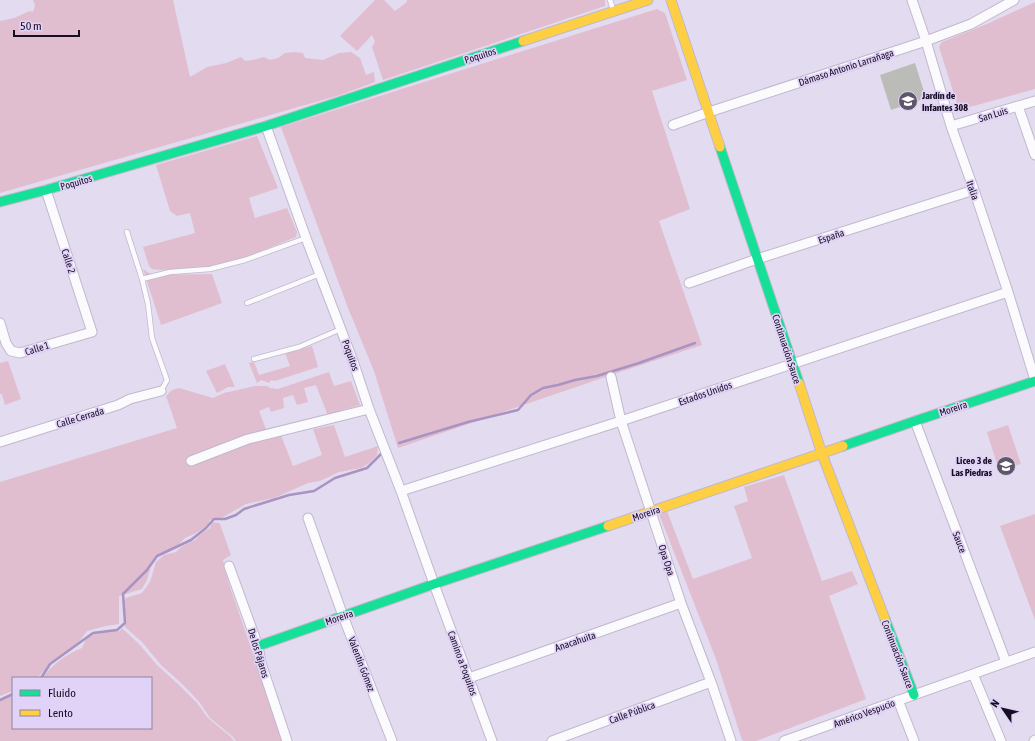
<svg xmlns="http://www.w3.org/2000/svg" width="1035" height="741" viewBox="0 0 1035 741" font-family="'Asap Condensed',sans-serif">
<style>
.green{fill:#e0becf}
.lines{fill:none;stroke-linecap:round;stroke-linejoin:round}
.stream{stroke:#a893c3;stroke-width:2.5}
.building{fill:#bbbcb8}
.lane-casing{stroke:#c0b8cc;stroke-width:6}
.street-casing{stroke:#c0b8cc;stroke-width:11}
.fast-casing{stroke:#c0b8cc;stroke-width:11}
.slow-casing{stroke:#c0b8cc;stroke-width:11}
.lane{stroke:#fbfafd;stroke-width:4.5}
.street{stroke:#fbfafd;stroke-width:9}
.fast{stroke:#16e098;stroke-width:9}
.slow{stroke:#ffcf43;stroke-width:9}
.labels{text-anchor:middle;stroke-width:3.5;stroke-linejoin:round;paint-order:stroke}
.street-label{font-size:10px;fill:#170e23;stroke:#e1d3f7}
.poi-label{font-size:10px;font-weight:bold;fill:#170e23;stroke:#e1d3f7;text-anchor:start}
</style>
<rect width="100%" height="100%" fill="#e3dbef"/>
<path class="green" d="M33 0H173L190 77 207 67 226 63 241 57 245 61 253 60 264 57 270 60 278 58 285 53 295 52 303 53 305 58 323 60 339 53 351 52 360 58 366 75 374 72 375 82 340 95 0 193V21L14 18 30 11 33 12 35 5Z
M375 0H384L395 11 407 2V0H605V6L383 80 372 47 375 42 372 35 357 51 340 36Z
M1035 2V89L959 110 939 47 942 42 987 24Z
M657 9 665 13 687 80 652 91 690 209 659 221 702 345 620 372 398 448 374 371 348 308 281 127 628 18Z
M257 136 278 188 249 198 255 218 287 208 297 232 296 237 217 269 196 268 159 270 152 269 149 266 143 247 195 233 190 213 177 216 170 211 156 165Z
M143 269 149 273 155 275 212 274 222 303 161 325Z
M312 346 318 367 275 381 271 380 269 383 261 380 257 383 249 363 254 362 259 375 290 366 285 353Z
M8 361 21 399 5 405 2 394H0V363Z
M225 364 235 387H228L217 393 206 371Z
M329 372 334 386 351 381 360 405 342 410 336 414 328 416 316 385 304 388 308 402 297 405 293 395 283 398 284 408 271 412 269 407 259 411 269 437 274 438 281 435 293 466 322 455 313 429 334 425 345 457 378 446 377 455 369 463 361 468 339 472 320 481 308 483 274 498 246 504 220 519 210 520 208 525 196 533 185 538 174 549 160 553 152 561 147 580 142 589 119 596V624L106 626 87 631 78 643 49 665 40 675 36 678H13V691L0 696V482L177 428 166 396 172 390 179 388 213 398 224 393 255 386H267L270 388 278 389Z
M1008 425 1021 464 999 471 987 432Z
M784 475 822 581 852 571 858 584 829 596 866 699 756 741H744L742 740 716 659 659 514 667 511 693 579 752 558 734 506 748 501 744 487Z
M1035 514V620L1000 526Z
M212 522 219 523 220 524 231 555 223 560 229 584 283 741H236L232 736 210 718 200 703 190 692 180 682 161 665 142 642 125 627 123 601 126 598 142 593 150 582 156 562 164 555 176 552 181 547 195 540 202 533 210 528Z
M122 628 140 645 157 665 179 685 197 703 208 718 231 737 234 741H0V701L13 695V728H151V678H42C52 665 66 654 82 648L87 637C93 635 99 632 106 631 111 630 115 632 120 631Z"/>
<g class="lines">
<path class="stream" d="M399 443 468 422 518 410 531 395 543 388 558 385 575 380 597 376 639 363 695 343
M41 678 50 664 93 633 117 630 125 623 123 594 147 570 157 556 191 540 206 528 214 519H225L236 515 244 509 289 495 314 491 335 478 367 468 384 451
M0 700 13 694"/>
</g>
<path class="building" d="M915 63 926 98 891 110 880 75Z"/>
<g class="lines">
<g class="lane-casing">
<path id="lane" d="M610 0 613 9
M127 232 142 279 148 304 152 338 167 380 161 391
M142 279 170 272 210 269 245 260 306 238
M247 303 320 274
M254 359 299 347 341 329"/>
</g>
<g class="street-casing">
<path id="street" d="M912 0 926 41 951 126 974 190 1008 292 1035 380
M1018 106 1035 155
M673 125 709 112 926 41 971 24 1014 0
M266 126 306 238 353 361 369 409 401 491 434 584 492 741
M951 126 1035 101
M689 283 757 259 974 190
M0 323 6 343 11 351 20 353 92 332 46 190
M611 377 621 421 681 603 711 682 731 741
M915 421 1006 662
M0 442 118 405 130 399 161 391
M191 461 248 439 369 409
M401 491 621 421 1008 292
M308 518 343 616 392 741
M229 566 258 646 261 663 287 741
M973 674 1001 741
M469 678 681 603
M898 700 914 741
M552 741 711 682
M784 741 1035 652
M1034 741 1035 740"/>
</g>
<g class="fast-casing">
<path id="fast" d="M720 147 799 383
M0 202 46 190 266 126 523 41
M843 446 915 421 1035 381
M885 619 914 695
M258 646 434 584 608 526"/>
</g>
<g class="slow-casing">
<path id="slow" d="M671 0 720 147
M523 41 648 0
M799 383 822 454 885 619
M608 526 843 446"/>
</g>
<use href="#lane" class="lane"/>
<use href="#street" class="street"/>
<use href="#fast" class="fast"/>
<use href="#slow" class="slow"/>
</g>
<defs>
<g id="school-disc" transform="scale(1)"><circle r="9.5" fill="#5e566a" stroke="#e1d3f7"/><path d="M0-5L7-2L0 1L-7-2ZM-4 1L0 2.5L4 1V4Q0 6-4 4Z" fill="#fff"/></g>
</defs>
<g fill-rule="evenodd">
<use href="#school-disc" x="908" y="101"/>
<use href="#school-disc" x="1006" y="466"/>
</g>
<g class="labels">
<g class="street-label">
<text transform="translate(480 55) rotate(-18)" y="4">Poquitos</text>
<text transform="translate(846 67) rotate(-18)" y="4">Dámaso Antonio Larrañaga</text>
<text transform="translate(993 114) rotate(-17)" y="4">San Luis</text>
<text transform="translate(76 182) rotate(-16)" y="4">Poquitos</text>
<text transform="translate(973 190) rotate(71)" y="4">Italia</text>
<text transform="translate(831 236) rotate(-18)" y="4">España</text>
<text transform="translate(69 261) rotate(72)" y="4">Calle 2</text>
<text transform="translate(37 348) rotate(-17)" y="4">Calle 1</text>
<text transform="translate(787 349) rotate(72)" y="4">Continuación Sauce</text>
<text transform="translate(351 355) rotate(70)" y="4">Poquitos</text>
<text transform="translate(705 393) rotate(-19)" y="4">Estados Unidos</text>
<text transform="translate(953 408) rotate(-18)" y="4">Moreira</text>
<text transform="translate(80 417) rotate(-17)" y="4">Calle Cerrada</text>
<text transform="translate(646 513) rotate(-19)" y="4">Moreira</text>
<text transform="translate(960 542) rotate(69)" y="4">Sauce</text>
<text transform="translate(667 560) rotate(72)" y="4">Opa Opa</text>
<text transform="translate(339 617) rotate(-19)" y="4">Moreira</text>
<text transform="translate(575 641) rotate(-19)" y="4">Anacahuita</text>
<text transform="translate(259 653) rotate(73)" y="4">De los Pájaros</text>
<text transform="translate(898 654) rotate(69)" y="4">Continuación Sauce</text>
<text transform="translate(463 663) rotate(70)" y="4">Camino a Poquitos</text>
<text transform="translate(362 664) rotate(69)" y="4">Valentín Gómez</text>
<text transform="translate(632 712) rotate(-20)" y="4">Calle Pública</text>
<text transform="translate(864 713) rotate(-20)" y="4">Américo Vespucio</text>
</g>
<g class="poi-label">
<text x="922" y="99">Jardín de<tspan x="922" dy="12">Infantes 308</tspan></text>
<text x="992" y="464" text-anchor="end">Liceo 3 de<tspan x="992" dy="12">Las Piedras</tspan></text>
</g>
</g>
<rect x="12" y="677" width="140" height="52" fill="#e1d3f7" stroke="#9084a2"/>
<rect x="20" y="690" width="20" height="6" fill="#16e098" stroke="#9084a2"/>
<text x="48" y="697" font-size="12" fill="#170e23">Fluido</text>
<rect x="20" y="710" width="20" height="6" fill="#ffcf43" stroke="#9084a2"/>
<text x="48" y="717" font-size="12" fill="#170e23">Lento</text>
<g transform="translate(1003 709) rotate(304)" stroke="#e1d3f7" stroke-width="3" paint-order="stroke">
<path d="M0-3L7 15L0 10L-7 15Z" fill="#170e23"/>
<text y="-6" font-size="11" font-weight="bold" text-anchor="middle" fill="#170e23">N</text>
</g>
<path d="M14 30v6h65v-6" fill="none" stroke="#170e23" stroke-width="2"/>
<text x="20" y="30" font-size="12" fill="#170e23" stroke="#e1d3f7" stroke-width="3" paint-order="stroke">50 m</text>
</svg>
